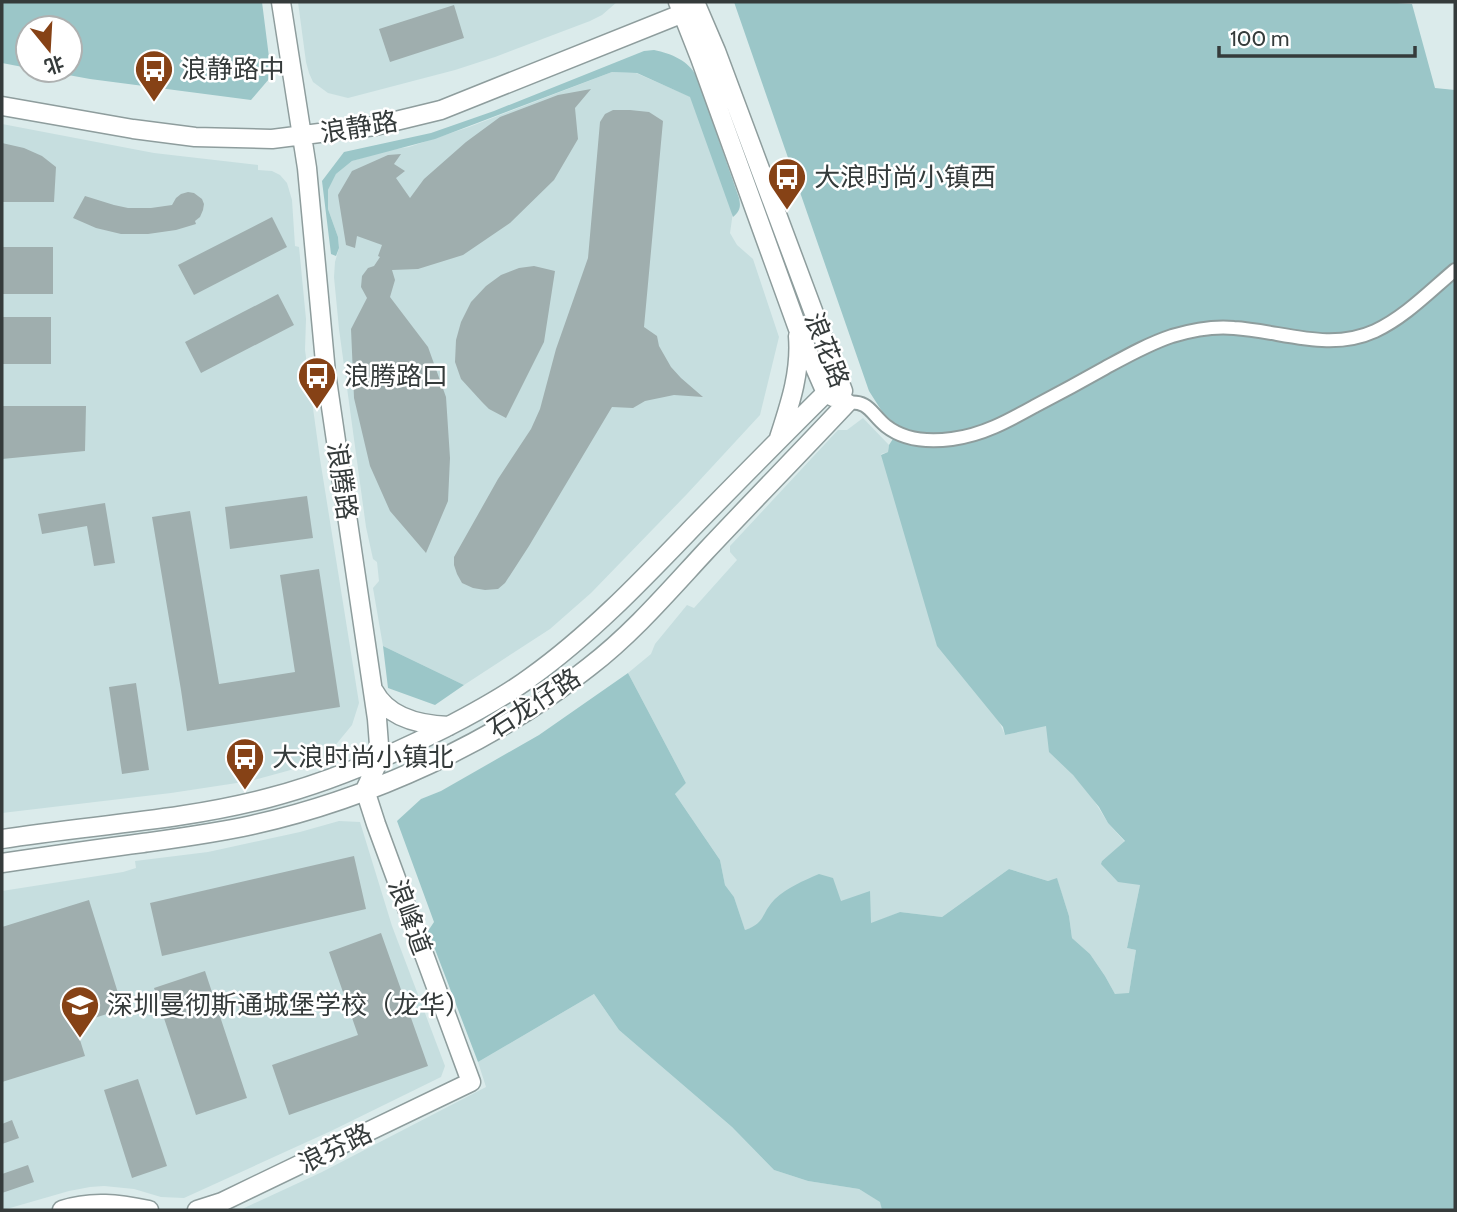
<svg xmlns="http://www.w3.org/2000/svg" width="1457" height="1212" viewBox="0 0 1457 1212" font-family="Cabin,'Noto Sans SC',sans-serif">
<style>
.built{fill:#c6dedf}
.green{fill:#9bc6c8}
.building{fill:#9faeae}
.lines{fill:none;stroke-linecap:round;stroke-linejoin:round}
.street-casing{stroke:#8e9d9d;stroke-width:16}
.secondary-casing{stroke:#8e9d9d;stroke-width:21}
.street{stroke:#fff;stroke-width:12}
.secondary{stroke:#fff;stroke-width:18}
.labels{text-anchor:middle;stroke-width:5;stroke-linejoin:round;paint-order:stroke}
.poi-label{font-size:26px;fill:#353b3b;stroke:#fff;text-anchor:start}
.street-label{font-size:26px;fill:#353b3b;stroke:#fff}
</style>
<rect width="100%" height="100%" fill="#dbebeb"/>
<path class="built" d="M298 2H617L602 15 590 21 495 57 455 70 348 98 328 93 313 82 309 73 306 62Z
M612 72 636 73 691 97 733 212 730 233 737 245 753 259 779 337 760 415 687 494 591 593 550 629 464 685 383 646 373 588 379 581 377 562 373 559 366 527 339 329 334 277 335 262 339 248 338 237 328 209V190L336 174 352 161 388 150 409 147 469 127Z
M2 124 154 153 258 165V170L272 171 280 175 287 183 292 200 295 246 299 247 306 319 305 350 320 459 359 703 352 725 324 759 287 771 250 781 171 793 2 813Z
M863 418 889 445 888 452 881 454 1005 735 1046 725 1072 774 1088 791 1108 823 1125 842 1102 861 1140 885 1127 948 1136 950 1129 994H1115L1105 976 1090 954 1072 938 1069 916 1057 879 1048 881 1009 869 942 917 900 912 871 924 841 901H773L762 921 754 927 745 930 734 897 725 885 720 860 675 794 686 783 628 673 651 654 655 644 687 605 694 608 737 560 730 552V546L838 430H847Z
M339 821 360 822 392 926 445 1066 441 1077 331 1131 184 1198 161 1197 134 1189 104 1186 90 1187 69 1191 3 1210 2 891 123 872 136 868 135 861 208 852 300 832Z
M594 994 619 1030 732 1127 774 1170 808 1181 859 1189 881 1202 882 1210H240L322 1172 486 1087 478 1062Z"/>
<path class="green" d="M2 2H262L271 73 269 79 251 100 90 79 41 70H70V28H28V68L2 63Z
M734 2H1382L1412 4 1435 88 1455 90V1210H882L880 1202 859 1189 808 1181 774 1170 732 1127 619 1030 594 994 478 1062 428 931 434 922 397 821 421 799 441 791 539 735 628 673 686 783 675 794 720 860 725 885 734 897 745 930C766 923 761 913 775 899 788 887 803 881 819 874L833 878 841 901 870 891 871 923 900 912 942 917 1009 869 1048 881 1057 878 1069 916 1072 938 1090 954 1105 976 1115 994 1129 993 1136 950 1127 948 1140 885 1118 882 1101 864 1102 861 1125 841 1108 823 1099 807 1073 775 1049 752 1046 726 1005 735 1003 727 937 646 881 455 888 452 889 445 900 428 883 413 869 391Z
M654 50C672 54 688 60 697 77L739 198C741 207 740 211 733 217L690 97 637 73 612 72 435 139 352 161 336 174 328 190V209L338 237 339 248 336 256 331 254 322 181 344 152 431 133 494 111 644 51Z
M383 646 464 685 435 705 388 688Z"/>
<path class="building" d="M454 5 464 38 390 62 379 29Z
M591 89 575 108 578 139 554 180 510 223 463 255 418 269 392 270 395 280 390 297 428 347 446 397 450 458 448 501 426 553 390 511 370 466 354 398 351 329 367 298 361 287 362 276 368 268 374 266 380 257 378 256 382 245 357 236 355 248 346 245 338 195 352 171 388 155 401 154 394 164 405 171 396 178 410 198 424 179 466 142 500 117 558 95Z
M613 110H630L649 112 663 121 644 327 657 336 659 346 671 367 681 378 703 397 674 395 645 401 633 408 612 407 529 546 505 583 498 589 485 590 473 588 462 583 457 574 454 565V557L498 479 531 429 540 409 556 349 588 258 600 122 605 114Z
M2 143 24 148 42 156 56 167 54 202H2Z
M188 192 194 193 202 199 204 204 203 210 200 217 195 221 196 224 176 230 148 234H121L96 228 73 218 85 196 114 205 128 208H151L172 205 176 198 181 194Z
M272 217 287 247 194 295 178 265Z
M2 247H53V294H2Z
M534 266 555 271 544 342 506 418 489 409 482 402 461 379 455 362 456 340 461 322 471 302 486 286 501 275 519 268Z
M278 294 294 325 201 373 185 342Z
M2 317H51V364H2Z
M2 406H86L85 451 2 459Z
M307 496 313 538 230 549 225 507Z
M105 503 115 563 94 566 87 526 42 534 38 514Z
M190 511 219 684 295 672 280 575 319 569 340 707 187 731 181 690 152 517Z
M136 683 149 770 122 774 109 687Z
M354 856 366 909 162 956 150 903Z
M89 900 123 1009 75 1024 85 1056 2 1082V927Z
M381 933 428 1066 289 1115 272 1065 358 1035 329 952Z
M205 971 247 1098 196 1115 154 988Z
M138 1079 167 1166 132 1178 104 1090Z
M12 1120 19 1138 2 1144V1124Z
M28 1165 34 1182 2 1193V1174Z"/>
<g class="lines">
<g class="street-casing">
<path id="street" d="M847 403C869 400 871 414 886 426 905 441 929 442 952 439 983 435 1008 421 1035 406 1058 394 1082 381 1105 368 1127 356 1148 344 1172 336 1192 330 1213 326 1234 328 1282 331 1329 352 1375 331 1405 317 1430 291 1455 270"/>
</g>
<g class="secondary-casing">
<path id="secondary" d="M678 2 700 58 798 329 826 393 833 397
M695 2 716 51 843 391
M2 106 133 129 195 137 272 139 375 126 441 110 691 10
M779 438C790 404 801 372 798 336
M374 691C388 718 421 725 449 726
M2 839C90 825 181 821 268 798 330 782 388 757 445 728 474 713 504 697 531 677 591 634 643 579 694 526 742 477 790 428 839 380
M2 863C49 856 96 849 143 843 179 838 216 833 252 825 369 799 495 742 589 667 632 634 668 592 705 552 752 502 800 453 847 403
M62 1210C92 1200 119 1204 149 1210
M197 1210 222 1202 471 1082 376 824 365 790 380 758 377 719 326 373 307 168 281 2"/>
</g>
<use href="#street" class="street"/>
<use href="#secondary" class="secondary"/>
</g>
<defs>
<g id="bus-pin" transform="scale(2.0125)"><path d="M0 17L-7.5 6A9.5 9.5 0 1 1 7.5 6Z" fill="#864216" stroke="#fff"/><path d="M-5-6H5V4H4V6H2V4H-2V6H-4V4H-5ZM-3.5-4V0h7V-4ZM-3.5 1.2v1.5H-2V1.2ZM2 1.2v1.5H3.5V1.2Z" fill="#fff"/></g>
<g id="school-pin" transform="scale(2.0125)"><path d="M0 17L-7.5 6A9.5 9.5 0 1 1 7.5 6Z" fill="#864216" stroke="#fff"/><path d="M0-5L7-2L0 1L-7-2ZM-4 1L0 2.5L4 1V4Q0 6-4 4Z" fill="#fff"/></g>
</defs>
<g fill-rule="evenodd">
<use href="#bus-pin" x="154" y="69"/>
<use href="#bus-pin" x="787" y="177"/>
<use href="#bus-pin" x="317" y="376"/>
<use href="#bus-pin" x="245" y="757"/>
<use href="#school-pin" x="80" y="1005"/>
</g>
<g class="labels">
<g class="poi-label">
<text x="181" y="78">浪静路中</text>
<text x="814" y="186">大浪时尚小镇西</text>
<text x="344" y="385">浪腾路口</text>
<text x="272" y="766">大浪时尚小镇北</text>
<text x="107" y="1014">深圳曼彻斯通城堡学校（龙华）</text>
</g>
<g class="street-label">
<text transform="translate(359 127) rotate(-9)" y="9">浪静路</text>
<text transform="translate(827 350) rotate(69)" y="9">浪花路</text>
<text transform="translate(342 481) rotate(82)" y="9">浪腾路</text>
<text transform="translate(534 703) rotate(-33)" y="9">石龙仔路</text>
<text transform="translate(410 917) rotate(70)" y="9">浪峰道</text>
<text transform="translate(335 1148) rotate(-26)" y="9">浪芬路</text>
</g>
</g>
<rect width="1457" height="1212" fill="none" stroke="#353b3b" stroke-width="7"/>
<g transform="translate(49 49) rotate(162)"><circle r="33" fill="#ffffff" stroke="#aeb1b1" stroke-width="2"/>
<path d="M0-5L12 26L0 18L-12 26Z" fill="#864216"/>
<text y="-10" font-size="19" font-weight="bold" text-anchor="middle" fill="#353b3b">北</text>
</g>
<path d="M1219 46v10h196v-10" fill="none" stroke="#353b3b" stroke-width="3.5"/>
<text x="1230" y="46" font-size="21" fill="#353b3b" stroke="#ffffff" stroke-width="5" paint-order="stroke">100 m</text>
</svg>
